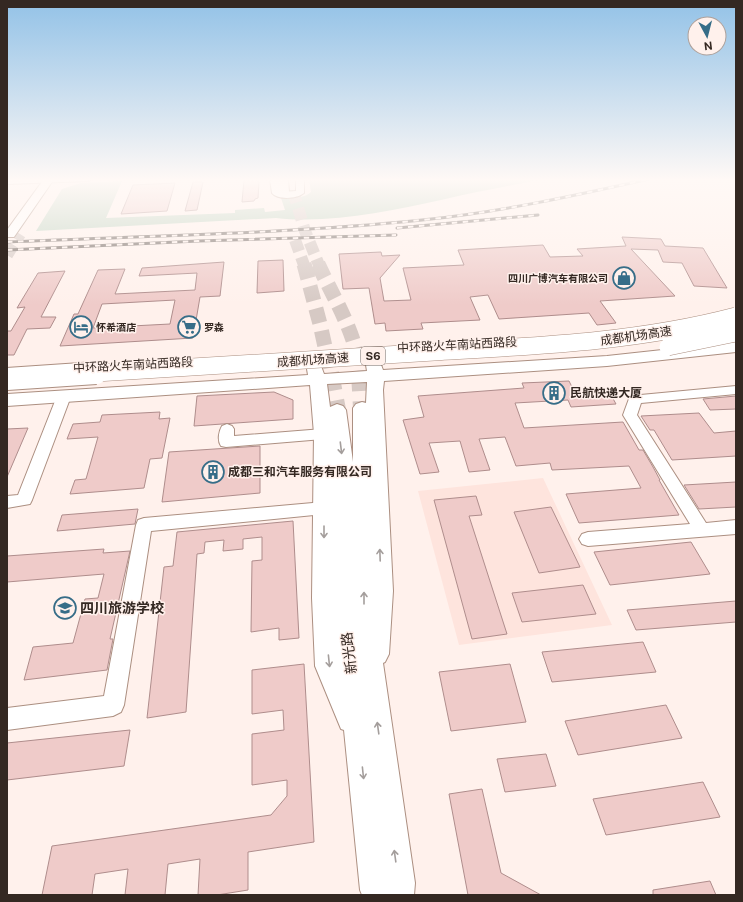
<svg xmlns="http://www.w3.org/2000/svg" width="743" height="902" viewBox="0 0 743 902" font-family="'Public Sans','Noto Sans SC',sans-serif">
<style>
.commercial{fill:#fee4dd}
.green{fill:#bfd3c1}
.building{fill:#efcbc9;stroke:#af8d8c;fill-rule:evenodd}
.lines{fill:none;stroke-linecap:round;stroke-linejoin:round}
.major-tunnel-far2{stroke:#d6c9c4;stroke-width:12;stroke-dasharray:12 6;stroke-linecap:butt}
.major-tunnel-far1{stroke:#d6c9c4;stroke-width:15;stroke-dasharray:15 8;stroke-linecap:butt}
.major-tunnel{stroke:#d6c9c4;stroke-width:18;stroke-dasharray:18 10;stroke-linecap:butt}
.minor-casing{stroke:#ac8f81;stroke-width:2}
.major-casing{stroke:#ac8f81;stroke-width:2}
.minor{fill:#fff;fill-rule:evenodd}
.major{fill:#fff;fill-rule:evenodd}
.rail-casing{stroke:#786c66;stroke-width:3}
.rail{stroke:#fff1ec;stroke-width:2;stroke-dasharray:5.5;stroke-linecap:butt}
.highway-bridge-far1-casing{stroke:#ac8f81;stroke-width:18;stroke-linecap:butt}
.highway-bridge-casing{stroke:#ac8f81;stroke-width:24;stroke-linecap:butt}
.highway-bridge-far1{stroke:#fff;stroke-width:17}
.highway-bridge{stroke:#fff;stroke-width:22}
.oneway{stroke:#a49e9c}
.labels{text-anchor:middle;stroke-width:3;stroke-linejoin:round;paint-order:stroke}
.far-poi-label{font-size:10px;font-weight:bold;fill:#342822;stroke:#fff1ec;text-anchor:start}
.shield{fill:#fff1ec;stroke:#71645f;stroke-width:1}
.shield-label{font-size:11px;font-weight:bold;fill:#342822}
.street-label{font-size:12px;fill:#342822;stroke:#fff1ec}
.poi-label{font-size:12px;font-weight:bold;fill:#342822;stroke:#fff1ec;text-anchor:start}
.near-poi-label{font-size:14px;font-weight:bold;fill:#342822;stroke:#fff1ec;text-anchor:start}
.near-street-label{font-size:14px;fill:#342822;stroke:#fff1ec}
</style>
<rect width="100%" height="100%" fill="#fff1ec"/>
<path class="commercial" d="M543 478 612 625 459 645 418 491Z"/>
<path class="green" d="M309 179H543C509 186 475 192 441 200 389 211 330 224 276 218L36 231 62 189 81 183 122 181 106 218 235 213V210L264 208 265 212 285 210 281 198C290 198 304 199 311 192Z"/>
<path class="building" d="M255 179 259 182 258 198 255 199 254 201 242 202 244 180Z
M193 182H203L197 210 185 211Z
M175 183 167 211 121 214 133 185Z
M622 237 661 239 665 246 703 248 727 288 694 286 682 263 663 262 658 250 631 249 675 296 600 301 616 323 597 325 589 313 499 319 488 295 470 297 480 320 421 323 423 329 386 331 385 323 375 324 369 288 343 289 339 254 381 252 382 256 400 255 380 278 384 301 411 300 403 268 464 265 458 250 543 245 550 257 583 256 577 249 626 246Z
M283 260 284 291 257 293 258 261Z
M224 262 220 296 200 297 193 338 60 346 74 314H78L98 270 125 269 115 294 195 290 197 273 139 276 142 268ZM175 300 170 324 93 328 102 304Z
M65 271 41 317H56L50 328 27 329 14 355H7V331H11L25 307 17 308 38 273Z
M569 381 574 391 593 396 611 395 616 404 571 407 568 400 515 403 524 428 623 422 639 450H643L653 467 660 480H659L679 515 579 523 566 494 641 488 629 466 552 470 550 463 516 466 505 437 479 439 490 470 469 472 460 441 429 443 439 472 420 474 403 420 424 417 418 396 524 388 522 383Z
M274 392 293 400V419L194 426 197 396Z
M736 396V409L710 410 703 399Z
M160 412 159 419 170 418 162 458 150 459 144 488 70 494 75 480 86 479 98 437 67 439 73 424 100 422 102 415Z
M699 413 714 433 736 431V456L672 460 654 430H650L641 416Z
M28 428 7 477V429Z
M260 446V493L162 502 169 452Z
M736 482V507L699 509 684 485Z
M476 496 482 515 469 516 507 634 472 639 434 500Z
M551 507 580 567 539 573 514 512Z
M138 509 135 524 57 531 62 515Z
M293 521 299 638 279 640V628L251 632 252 561 262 560V537L243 539V549L223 551 224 540 205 542 204 553 197 554 186 712 147 718 164 567 173 566 177 532Z
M691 542 710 574 610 585 594 552Z
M104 549 103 553 130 551 110 639H113L107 670 24 680 33 647 73 643 85 599 98 598 104 574 7 582V556Z
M583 585 596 614 522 622 512 593Z
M736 601V622L636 630 627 610Z
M643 642 656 672 552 682 542 652Z
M304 664 314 842 248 852V890L217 895H198L200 859 168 864 165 895H125L128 869 95 874 92 895H42L52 846 271 815 287 796V780L252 785V734L284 730 283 710 252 714V670Z
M510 664 526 722 451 731 439 672Z
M666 705 682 738 578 755 565 721Z
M130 730 124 766 7 780V743Z
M546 754 556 786 505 792 497 759Z
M703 782 720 817 606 835 593 799Z
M482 789 501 873 541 895H468L449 794Z
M710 881 716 895H653V890Z"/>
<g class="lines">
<path class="major-tunnel-far2" d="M293 191 305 231 319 265
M295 240 304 265
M7 255 20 234"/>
<path class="major-tunnel-far1" d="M304 264 320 324 331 374
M318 264C335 301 357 334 360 374"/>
<path class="major-tunnel" d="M330 373 337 410
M360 373 362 408"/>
<g class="minor-casing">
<path id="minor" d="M32 179H92L88 181 7 184V180Z
M270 179H278L281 192 296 191V179H304V193C297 199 278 200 272 193Z
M736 386V394L641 403 637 415 706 523 736 520V534L588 546 582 544 579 539 582 534 588 532 690 524 623 415 630 396Z
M64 392 69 393 71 396 32 500 30 504 7 508V496L18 495 57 396 59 393Z
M227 424 232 426 234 429V436L323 429 328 431 330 434 328 437 323 439 226 447 221 446C217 440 219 431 222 426Z
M324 502 330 504 332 508 330 512 324 514 151 531 124 705 121 712 113 716 7 730V708L104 696 136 525 138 520 144 518Z"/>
</g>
<g class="major-casing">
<path id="major" d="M44 179H54L14 237H7V230Z
M278 179H288L289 192 288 194 284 195 279 192Z
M736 342V352L607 366 384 381 383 390 393 591 389 654 385 662 383 663 415 883 414 895H362L360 890 344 730 341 729 315 666 312 598 314 434 310 385 7 406V394L308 375 307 369 309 366 315 364 321 366 324 374 367 371 366 365 368 362 374 360 380 362 383 370 607 356ZM367 382 366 403 362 402 356 404 353 408V462L346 410 343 406 337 404 330 407 327 384Z"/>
</g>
<use href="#minor" class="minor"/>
<use href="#major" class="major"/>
<g class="rail-casing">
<path id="rail" d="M397 228 538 215
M7 242C145 236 284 234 422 220 500 212 573 196 649 179
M7 250 198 241 396 235"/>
</g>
<use href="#rail" class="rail"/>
<g class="highway-bridge-far1-casing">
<path id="highway-bridge-far1" d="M668 347 736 333
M80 374C198 367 316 360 434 352 536 346 637 342 736 316"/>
</g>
<g class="highway-bridge-casing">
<path id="highway-bridge" d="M7 379 96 373"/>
</g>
<use href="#highway-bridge-far1" class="highway-bridge-far1"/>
<use href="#highway-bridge" class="highway-bridge"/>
</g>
<defs><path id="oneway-shaft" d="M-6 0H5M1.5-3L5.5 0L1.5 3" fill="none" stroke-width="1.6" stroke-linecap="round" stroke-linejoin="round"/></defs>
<g class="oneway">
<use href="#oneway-shaft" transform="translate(341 448) rotate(83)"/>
<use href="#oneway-shaft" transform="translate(324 532) rotate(90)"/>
<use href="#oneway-shaft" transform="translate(380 555) rotate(-92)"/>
<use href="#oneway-shaft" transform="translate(364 598) rotate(-90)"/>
<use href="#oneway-shaft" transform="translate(329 661) rotate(84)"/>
<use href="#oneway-shaft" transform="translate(378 728) rotate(-98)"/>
<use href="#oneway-shaft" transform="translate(363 773) rotate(84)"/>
<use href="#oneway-shaft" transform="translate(395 856) rotate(-98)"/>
</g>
<linearGradient id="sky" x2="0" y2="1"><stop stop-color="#93c2e7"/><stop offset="0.59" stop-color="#fff9f6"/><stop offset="1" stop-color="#fff9f6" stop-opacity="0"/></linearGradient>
<rect width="743" height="305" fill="url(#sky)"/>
<defs>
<g id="shop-ring" transform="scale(1.15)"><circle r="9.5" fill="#fff1ec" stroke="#366d88" stroke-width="1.5"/><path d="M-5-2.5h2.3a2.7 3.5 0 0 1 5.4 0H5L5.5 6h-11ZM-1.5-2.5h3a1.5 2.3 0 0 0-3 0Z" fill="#366d88"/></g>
<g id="hotel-ring" transform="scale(1.15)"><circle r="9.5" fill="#fff1ec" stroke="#366d88" stroke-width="1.5"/><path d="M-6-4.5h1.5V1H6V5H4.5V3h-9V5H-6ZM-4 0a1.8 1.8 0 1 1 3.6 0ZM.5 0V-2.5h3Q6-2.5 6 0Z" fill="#366d88"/></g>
<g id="supermarket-ring" transform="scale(1.15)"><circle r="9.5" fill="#fff1ec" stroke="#366d88" stroke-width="1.5"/><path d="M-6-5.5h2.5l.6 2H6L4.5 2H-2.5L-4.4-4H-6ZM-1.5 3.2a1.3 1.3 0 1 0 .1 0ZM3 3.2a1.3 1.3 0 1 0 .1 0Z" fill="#366d88"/></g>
<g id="building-ring" transform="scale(1.15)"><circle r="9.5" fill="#fff1ec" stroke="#366d88" stroke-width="1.5"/><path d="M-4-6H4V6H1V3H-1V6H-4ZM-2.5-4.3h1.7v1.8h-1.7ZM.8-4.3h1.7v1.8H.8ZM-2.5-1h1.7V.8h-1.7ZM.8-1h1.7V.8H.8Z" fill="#366d88"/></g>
<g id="university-ring" transform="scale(1.15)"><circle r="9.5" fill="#fff1ec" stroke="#366d88" stroke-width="1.5"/><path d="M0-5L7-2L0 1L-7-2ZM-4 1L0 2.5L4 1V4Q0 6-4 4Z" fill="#366d88"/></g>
</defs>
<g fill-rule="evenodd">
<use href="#shop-ring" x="624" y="278"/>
<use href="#hotel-ring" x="81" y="327"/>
<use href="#supermarket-ring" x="189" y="327"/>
<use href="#building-ring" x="554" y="393"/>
<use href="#building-ring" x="213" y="472"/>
<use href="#university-ring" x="65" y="608"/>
</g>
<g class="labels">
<g class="far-poi-label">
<text x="608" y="282" text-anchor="end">四川广博汽车有限公司</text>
<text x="96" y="331">怀希酒店</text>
<text x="204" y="331">罗森</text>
</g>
<rect class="shield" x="361" y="347" width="24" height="18" rx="3"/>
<g class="shield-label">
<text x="373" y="360">S6</text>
</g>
<g class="street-label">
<text transform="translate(636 336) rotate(-8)" y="4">成都机场高速</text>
<text transform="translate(457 345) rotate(-3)" y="4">中环路火车南站西路段</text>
<text transform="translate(313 360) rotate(-4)" y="4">成都机场高速</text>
<text transform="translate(133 365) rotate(-3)" y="4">中环路火车南站西路段</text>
</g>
<g class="poi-label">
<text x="570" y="397">民航快递大厦</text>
<text x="228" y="476">成都三和汽车服务有限公司</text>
</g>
<g class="near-poi-label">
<text x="80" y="613">四川旅游学校</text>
</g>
<g class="near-street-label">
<text transform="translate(349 653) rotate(-97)" y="5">新光路</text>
</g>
</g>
<rect width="743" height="902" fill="none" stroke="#342822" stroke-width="16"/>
<g transform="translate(707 36) rotate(173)"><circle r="19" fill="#fff1ec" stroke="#aea19b"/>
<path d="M0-3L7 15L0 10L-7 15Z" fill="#366d88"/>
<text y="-6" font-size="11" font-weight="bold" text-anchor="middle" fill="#342822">N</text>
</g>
</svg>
